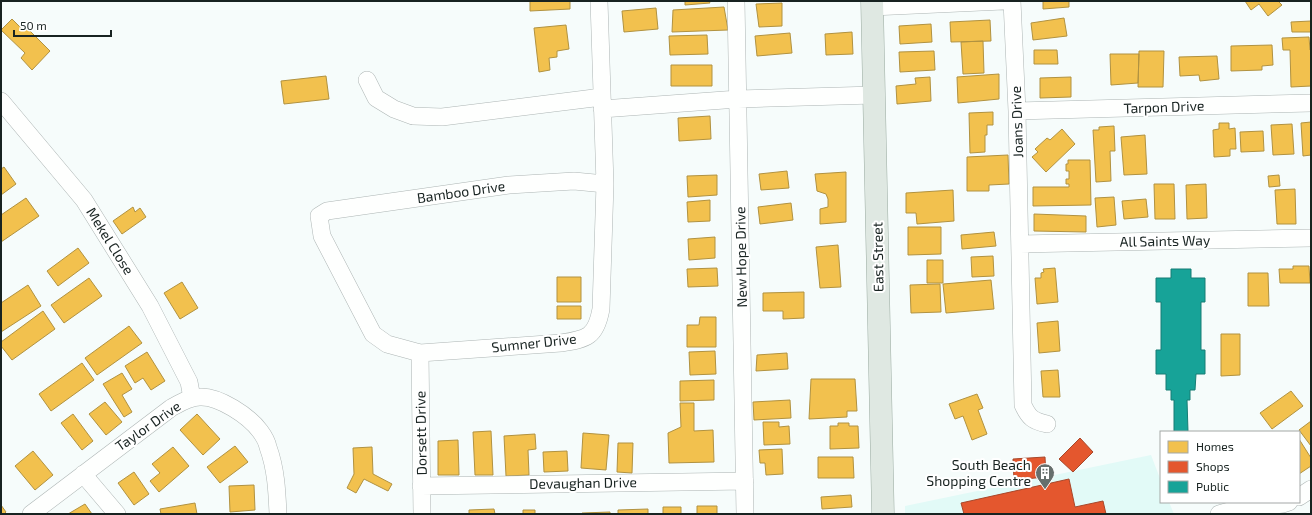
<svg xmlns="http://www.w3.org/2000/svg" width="1312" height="515" viewBox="0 0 1312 515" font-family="'Exo 2',sans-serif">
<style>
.built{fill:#e2faf7}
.homes{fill:#f2c14e;stroke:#b19240}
.shops{fill:#e4572e;stroke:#a7472a}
.public{fill:#17a398;stroke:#177d74}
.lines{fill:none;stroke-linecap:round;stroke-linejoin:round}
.minor-casing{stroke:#adb5b4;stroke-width:18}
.major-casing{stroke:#9aaba1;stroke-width:23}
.minor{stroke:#fefffe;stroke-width:17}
.major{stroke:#dfe8e2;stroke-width:22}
.labels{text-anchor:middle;stroke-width:4;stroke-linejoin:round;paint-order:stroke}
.street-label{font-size:14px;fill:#182321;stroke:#fff}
.poi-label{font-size:14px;fill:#182321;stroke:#fff;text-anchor:end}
</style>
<rect width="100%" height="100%" fill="#f6fcfb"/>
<path class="built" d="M1151 455 1161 481V502H1169L1174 514H905V506Z"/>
<path class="homes" d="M530 1H570V9L530 11Z
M685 1H709L710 3 685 5Z
M1043 1H1069V7L1043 9Z
M1245 1H1278L1282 5 1268 16 1259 4 1251 10Z
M782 3V26L759 27 756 4Z
M724 7 728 30 672 32 673 10Z
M656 8 658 29 624 32 622 11Z
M1064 18 1067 36 1033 40 1031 23Z
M12 19 23 30 26 27 50 51 32 70 21 58 25 53 1 30Z
M990 20 991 41 951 42 950 22Z
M1311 21V32H1292L1291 22Z
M931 24 932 42 900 44 899 26Z
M566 25 569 49 557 51V57L549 58 550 70 539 72 534 28Z
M852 32 853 54 826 55 825 34Z
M790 33 792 53 757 56 755 36Z
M707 35 708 54 670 55 669 36Z
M1309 37 1310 50H1311V86L1291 87 1290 50H1283L1282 38Z
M983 41 984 73 963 74 961 42Z
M1272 45 1273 65 1262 66V70L1231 71V46Z
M1034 50H1057L1058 64H1034Z
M934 51 935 70 900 72 899 52Z
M1139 51H1164L1163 87H1138Z
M1110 54H1139L1138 83 1111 85Z
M1217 56 1219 79 1200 81 1199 75 1180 76 1179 57Z
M671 65H712V86H671Z
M999 74V99L958 103 957 77Z
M326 76 329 99 284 104 281 81Z
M930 77 931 101 897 104 896 86 916 84 915 78Z
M1071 77V97L1040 98V78Z
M993 112V125H987V135H985V152L970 153 969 113Z
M710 116 711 139 679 141 678 118Z
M1311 122V155L1303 156 1301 123Z
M1219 123H1229V129L1235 128 1236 149H1230V156L1214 157 1213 130 1219 129Z
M1292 124 1294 154 1273 155 1271 125Z
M1114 126 1115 151H1110L1111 181 1096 182 1093 130H1099V127Z
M1062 129 1075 144 1046 172 1032 157 1038 152 1035 149 1047 138 1050 140Z
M1263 131 1264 151 1241 152 1240 132Z
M1145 135 1147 174 1124 175 1121 137Z
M1008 155 1009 184 989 185V191H967V157Z
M1068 160H1090L1091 205 1033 206V187H1069V184H1066V179H1069V171H1066V164H1068Z
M4 167 16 184 1 195V169Z
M787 171 789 188 761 190 759 174Z
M846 172V222L820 224V209L828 207V199L826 194 817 191 815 174Z
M717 175V195L688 197 687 176Z
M1279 175 1280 186 1269 187 1268 176Z
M1154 184H1174L1175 219H1155Z
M1206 184 1207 218 1187 219 1186 185Z
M1295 189 1296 224H1277L1275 190Z
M953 190 954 221 917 224 916 213H906V193Z
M1114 197 1116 225 1097 227 1095 198Z
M26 198 39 216 1 242V215Z
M1146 199 1148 217 1124 219 1122 201Z
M710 200V221L688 222 687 202Z
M791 203 793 220 760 224 758 207Z
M133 207 135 212 140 208 146 217 122 234 113 221Z
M1034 214 1086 216V232L1034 231Z
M908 227H941V254L908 255Z
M994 232 996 246 962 249 961 235Z
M715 237V258L689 260 688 239Z
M838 245 841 287 820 288 816 247Z
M78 248 89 263 58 286 47 271Z
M993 256 994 276 972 277 971 257Z
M927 260H943V283H927Z
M1293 266H1309L1310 283H1280L1279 269H1293Z
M717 268 718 286 688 287 687 269Z
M1055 268 1058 302 1037 304 1035 278H1041V273L1044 272 1043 269Z
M1248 273H1268L1269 306H1248Z
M557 277H581V302H557Z
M89 278 102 296 64 323 51 305Z
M991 280 994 309 946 313 943 284Z
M182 282 198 308 180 319 164 293Z
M940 284 941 312 911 313 910 285Z
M28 285 41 306 1 332V303Z
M804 292V318L783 319V311H763V293Z
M557 306H581V319H557Z
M43 311 55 329 12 360 1 346V342Z
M700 317H716V347H687V325H699Z
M1058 321 1060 351 1039 353 1037 323Z
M129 326 142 343 97 375 85 358Z
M1221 334H1240V375L1221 376Z
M715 351 716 374 690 375 689 352Z
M147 352 165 381 151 390 143 378 135 383 125 366Z
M787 353 788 369 756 371 757 355Z
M82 363 94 380 51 411 39 394Z
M1058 370 1060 397H1043L1041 371Z
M122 373 132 389 122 395 132 412 124 417 103 384Z
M811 379H855L857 411H847V417L809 419Z
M714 380V400L680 401V381Z
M1291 391 1303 406 1272 429 1260 413Z
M977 394 983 408 978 410 987 434 972 440 963 416 955 419 949 404Z
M790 400 791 418 754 420 753 402Z
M105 402 122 422 106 435 89 414Z
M680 403H694V431L713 430 714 462 669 463 668 433 681 427Z
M73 414 93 441 82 450 61 423Z
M197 414 220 439 203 455 180 430Z
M1311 421V446L1299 430Z
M763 422H779V427L789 426 790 444 764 445Z
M838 423H849V426H858L859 448 830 449V426H838Z
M491 431 493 475H475L473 432Z
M583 433 609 435 606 470 581 468Z
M535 434 536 449 528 450 529 475 506 476 504 436Z
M1299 439 1311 458V466L1299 474Z
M458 440 459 475H438V441Z
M618 443H633L632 473 617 472Z
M235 446 248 462 220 483 207 467Z
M173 447 189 466 159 492 150 481 160 473 152 464Z
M372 447 373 474 392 484 388 491 364 479 356 493 347 488 354 474 353 448Z
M782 449 783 474 766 475 765 463H760L759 450Z
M33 451 53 475 35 490 15 466Z
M567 451 568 471 544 472 543 452Z
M818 457H853L854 478H818Z
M134 472 149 494 134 505 118 483Z
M254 485 255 510 230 512 229 486Z
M851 495 852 507 822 509 821 497Z
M195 503 197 514H161L160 509Z
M85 504 92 514H68Z
M1 505 6 512 4 514H1Z
M697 506H717V514H697Z
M663 507H681V514H663Z
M494 509 495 514H469V510Z
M648 509V514H618V510Z
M523 510H535V514H523Z
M610 512V514H582V513Z"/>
<path class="shops" d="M1080 438 1093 452 1073 472 1059 459Z
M1045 457 1046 477 1014 480 1013 459Z
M1069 479 1075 507 1103 501 1106 514H964L961 503Z"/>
<path class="public" d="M1171 269H1191V278H1205V302H1201V350H1205V374H1196L1195 390H1190V400H1187L1188 432H1174V400H1171V390H1166V374H1156V350H1161V302H1156V278H1171Z"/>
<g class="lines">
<g class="minor-casing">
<path id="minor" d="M599 1 605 184 601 309C596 337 587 339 561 343L420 353 387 344 373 334 322 236 319 216 327 211 509 185 574 181 605 184
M736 1 745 514
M1012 1 1017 111 1023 405C1029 418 1033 421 1047 424
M872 7 1003 1
M367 80 376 98 394 109 413 116 442 117 602 97
M1 101 84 200 150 306 189 382 192 398
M602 109 738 99 874 95
M1017 111 1311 103
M1020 244 1311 238
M420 353 422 514
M83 474 117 514
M421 486 745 481
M1299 497 1311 489
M31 514 171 408C180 403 189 397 200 397 219 396 249 416 260 431 263 435 267 442 268 447 276 469 277 491 278 514
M1219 514 1233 510 1283 504 1289 502"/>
</g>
<g class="major-casing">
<path id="major" d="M872 1 883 514"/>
</g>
<use href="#minor" class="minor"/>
<use href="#major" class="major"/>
</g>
<defs>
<g id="building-pin" transform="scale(1)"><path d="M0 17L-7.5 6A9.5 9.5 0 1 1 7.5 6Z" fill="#666f6d" stroke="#fff"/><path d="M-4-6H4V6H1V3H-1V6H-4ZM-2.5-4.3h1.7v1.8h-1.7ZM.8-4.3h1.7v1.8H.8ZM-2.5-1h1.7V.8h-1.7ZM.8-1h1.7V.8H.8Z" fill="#fff"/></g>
</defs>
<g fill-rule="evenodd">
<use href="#building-pin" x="1045" y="473"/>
</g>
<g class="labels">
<g class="street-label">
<text transform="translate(1164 107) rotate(-2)" y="5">Tarpon Drive</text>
<text transform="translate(1017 122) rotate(-92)" y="5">Joans Drive</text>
<text transform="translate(461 192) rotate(-8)" y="5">Bamboo Drive</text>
<text transform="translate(110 241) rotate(58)" y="5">Mekel Close</text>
<text transform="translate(1165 241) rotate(-1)" y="5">All Saints Way</text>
<text transform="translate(741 257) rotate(-91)" y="5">New Hope Drive</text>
<text transform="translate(878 257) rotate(-91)" y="5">East Street</text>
<text transform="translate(534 343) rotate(-6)" y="5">Sumner Drive</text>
<text transform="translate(148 426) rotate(-35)" y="5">Taylor Drive</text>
<text transform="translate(421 433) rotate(-91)" y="5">Dorsett Drive</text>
<text transform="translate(583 483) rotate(-1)" y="5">Devaughan Drive</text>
</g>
<g class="poi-label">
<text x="1031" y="470">South Beach<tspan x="1031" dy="16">Shopping Centre</tspan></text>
</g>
</g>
<rect width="1312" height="515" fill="none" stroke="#182321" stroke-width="4"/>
<rect x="1160" y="431" width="140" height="72" fill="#ffffff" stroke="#a3a7a6"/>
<rect x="1168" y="441" width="20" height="12" fill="#f2c14e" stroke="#a3a7a6"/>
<text x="1196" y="451" font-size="12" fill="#182321">Homes</text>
<rect x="1168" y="461" width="20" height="12" fill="#e4572e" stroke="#a3a7a6"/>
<text x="1196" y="471" font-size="12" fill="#182321">Shops</text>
<rect x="1168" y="481" width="20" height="12" fill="#17a398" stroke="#a3a7a6"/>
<text x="1196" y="491" font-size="12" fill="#182321">Public</text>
<path d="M14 30v6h97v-6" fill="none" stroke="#182321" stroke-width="2"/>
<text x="20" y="30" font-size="12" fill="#182321" stroke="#ffffff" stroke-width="3" paint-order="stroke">50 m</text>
</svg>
